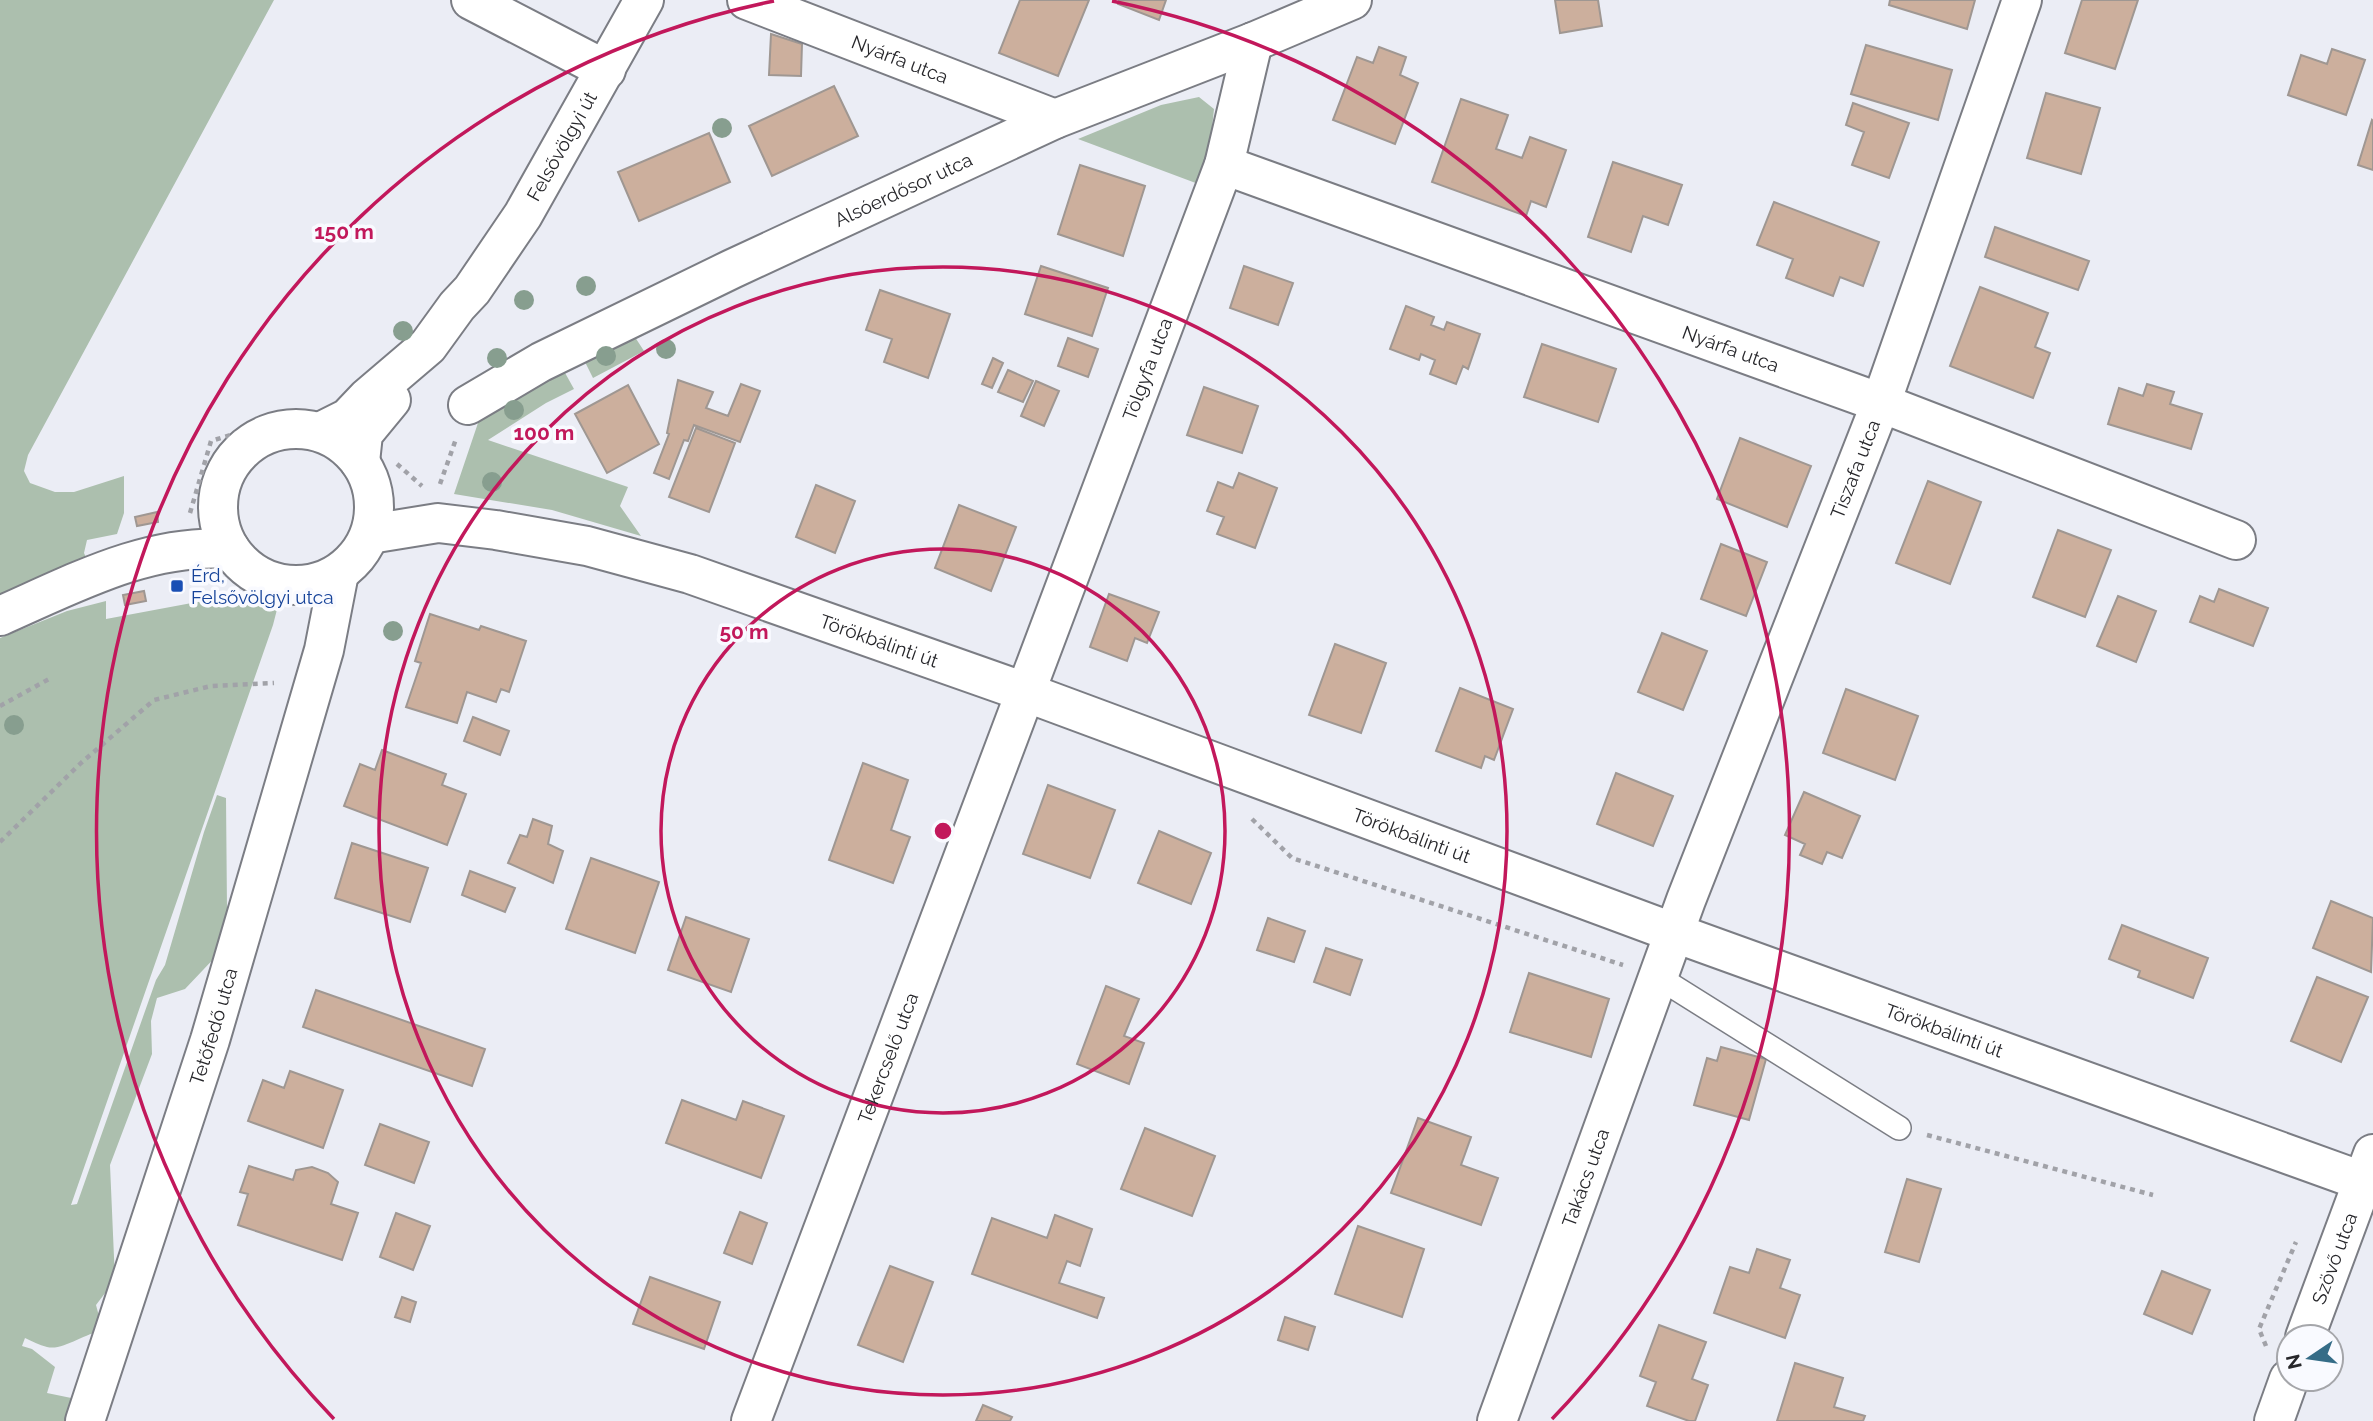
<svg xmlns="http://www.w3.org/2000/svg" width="2373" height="1421" viewBox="0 0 2373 1421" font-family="Raleway,sans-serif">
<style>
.green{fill:#acbfae}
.building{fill:#ccaf9d;stroke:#9f9792;stroke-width:2}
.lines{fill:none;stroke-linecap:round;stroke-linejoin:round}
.lane-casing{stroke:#7b7d84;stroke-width:26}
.street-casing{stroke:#7b7d84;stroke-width:42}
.secondary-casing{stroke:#7b7d84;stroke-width:42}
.path{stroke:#a1a2a8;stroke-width:4.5;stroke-dasharray:5 5;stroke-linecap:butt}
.lane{stroke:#fff;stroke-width:23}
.street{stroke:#fff;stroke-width:38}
.secondary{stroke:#fff;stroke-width:38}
.tree{fill:#879e8f}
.ring{fill:none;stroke:#c2185b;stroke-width:3.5}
.transit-dot{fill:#1a4fb4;stroke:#f9faff;stroke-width:2.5}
.labels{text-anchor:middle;stroke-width:7;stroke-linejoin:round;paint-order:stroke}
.street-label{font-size:19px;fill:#27272b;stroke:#f9faff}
.transit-label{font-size:19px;fill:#164399;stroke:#f9faff;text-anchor:start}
.centre{fill:#c2185b;stroke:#f9faff;stroke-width:3.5}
.ring-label{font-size:21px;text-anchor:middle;font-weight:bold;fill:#c2185b;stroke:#f9faff;stroke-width:7;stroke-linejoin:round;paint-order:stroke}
</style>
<rect width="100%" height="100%" fill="#ebedf5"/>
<path class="green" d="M0 0H274L28 455 24 471 30 483 55 492H74L124 476V513L117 534 87 540 84 553 88 562 0 599Z
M1199 97 1214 109 1209 157 1201 185 1078 139 1161 105Z
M633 334 644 351 593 378 584 360Z
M564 371 574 389 546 403 488 440 628 487 620 506 641 536 552 510 454 494 479 420Z
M283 586 273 625 71 1205 77 1204 156 980 165 965 204 832 217 795 226 798 227 909 221 951 185 989 157 998 151 1021 152 1054 110 1165 115 1280 96 1305 103 1331C84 1333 63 1351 47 1347 39 1345 32 1341 25 1338L22 1346 32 1349 55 1367 47 1393 81 1400 72 1421H0V638L67 611 106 601V619Z"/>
<path class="building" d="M1020 0H1089L1058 76 999 53Z
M1119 0H1166L1159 20 1118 4Z
M1555 0H1598L1602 26 1560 33Z
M1890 0H1975L1967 29 1889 5Z
M2082 0H2138L2115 69 2065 53Z
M771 34 802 44 801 76 769 75Z
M1866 45 1952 70 1938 120 1851 94Z
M1379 47 1406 57 1400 75 1418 83 1395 144 1333 120 1357 57 1373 63Z
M2332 49 2365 60 2346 115 2288 95 2301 55 2327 64Z
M834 86 858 136 772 176 749 126Z
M2046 93 2100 108 2081 174 2027 158Z
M1461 99 1508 115 1496 149 1522 158 1530 137 1566 150 1546 207 1531 201 1526 216 1432 182Z
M1853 103 1909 123 1889 178 1852 165 1864 132 1846 125Z
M2372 120 2373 121V170L2358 165Z
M709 133 730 182 639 221 618 172Z
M1613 162 1682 185 1668 225 1643 216 1631 252 1588 237Z
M1080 165 1145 186 1123 256 1058 234Z
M1774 202 1879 242 1863 286 1840 277 1833 296 1786 278 1793 259 1757 245Z
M1995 227 2089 261 2078 290 1985 257Z
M1041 266 1108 288 1092 336 1025 314Z
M1244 266 1293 283 1278 325 1230 308Z
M1980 287 2048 313 2035 347 2050 353 2033 398 1950 366Z
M880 290 950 314 928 378 884 362 892 339 866 330Z
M1406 306 1434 317 1431 325 1444 330 1447 322 1480 334 1468 369 1463 366 1456 384 1430 374 1435 360 1421 354 1419 360 1390 349Z
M1068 338 1098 349 1088 377 1058 366Z
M1542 344 1616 369 1598 422 1524 397Z
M993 358 1003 363 992 388 982 384Z
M1008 370 1033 381 1023 402 998 392Z
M678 380 713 392 706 408 728 416 741 384 760 391 740 442 694 425 688 441 684 440 669 479 654 473 669 434 667 433Z
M1036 381 1059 391 1044 426 1021 416Z
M2147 384 2174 392 2170 404 2202 414 2191 449 2108 424 2119 388 2143 396Z
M628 385 659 444 607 473 575 414Z
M1204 387 1258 406 1242 453 1187 435Z
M696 428 735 443 709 512 669 497Z
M1740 438 1811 466 1787 527 1717 499Z
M1239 473 1277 488 1255 548 1217 534 1224 517 1207 511 1218 482 1233 488Z
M1928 481 1981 502 1950 584 1896 563Z
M816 485 855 501 835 553 796 537Z
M959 505 1016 527 991 591 935 568Z
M157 512 158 522 137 526 135 517Z
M2058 530 2111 550 2085 617 2033 597Z
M1721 544 1767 562 1746 616 1701 599Z
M2219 589 2268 608 2253 646 2190 622 2200 596 2214 602Z
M144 591 146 601 125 605 123 595Z
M1109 594 1159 612 1147 643 1135 638 1127 661 1090 647Z
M2118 596 2156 611 2136 662 2097 646Z
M430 614 479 630 481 626 526 641 509 692 501 689 496 702 467 692 457 723 406 707 421 663 415 661Z
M1662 633 1707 651 1683 710 1638 692Z
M1335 644 1386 663 1361 733 1309 715Z
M1460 688 1513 709 1494 760 1485 756 1481 768 1436 751Z
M1846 689 1918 716 1895 780 1823 753Z
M473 717 509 731 500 755 464 741Z
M382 750 446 774 442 785 466 794 447 845 344 806 360 764 375 770Z
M863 763 908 780 891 830 910 837 893 883 829 860Z
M1616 773 1673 796 1653 846 1597 824Z
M1048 785 1115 810 1090 878 1023 854Z
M1804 792 1860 816 1842 858 1827 852 1822 864 1800 855 1805 844 1785 835Z
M533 819 552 826 548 844 563 851 553 883 508 863 520 835 527 837Z
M1159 831 1211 853 1191 904 1138 883Z
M352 843 428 868 410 922 335 898Z
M591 858 659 882 635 953 566 929Z
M470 871 515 888 505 912 462 895Z
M2331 901 2373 918 2371 972 2313 948Z
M686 917 749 939 731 992 668 970Z
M1268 918 1305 931 1294 962 1257 950Z
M2122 925 2208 958 2193 998 2138 977 2140 971 2109 959Z
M1326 948 1362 960 1350 995 1314 982Z
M1529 973 1609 999 1591 1057 1510 1032Z
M2317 977 2368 997 2341 1062 2291 1041Z
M1106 986 1139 999 1124 1036 1144 1043 1129 1084 1077 1064Z
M316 990 485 1049 472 1086 303 1027Z
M1721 1047 1766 1059 1749 1120 1694 1105 1707 1058 1717 1061Z
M290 1071 343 1090 323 1148 248 1121 263 1080 284 1088Z
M682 1100 736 1120 743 1101 784 1116 761 1178 666 1143Z
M1418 1118 1471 1137 1461 1165 1498 1178 1481 1225 1391 1193Z
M380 1124 429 1142 414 1183 365 1165Z
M1145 1128 1215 1156 1192 1216 1121 1189Z
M249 1166 293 1180 296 1170 312 1167 328 1173 338 1182 331 1204 358 1213 342 1260 238 1225 248 1194 240 1192Z
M1907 1179 1941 1189 1919 1262 1885 1252Z
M740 1212 767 1223 752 1264 724 1253Z
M396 1213 430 1226 413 1270 380 1257Z
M1055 1215 1092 1229 1080 1266 1067 1261 1059 1283 1104 1298 1097 1318 972 1274 992 1218 1047 1238Z
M1358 1226 1424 1249 1402 1317 1335 1294Z
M1757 1249 1790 1260 1780 1288 1800 1295 1785 1338 1714 1313 1730 1267 1749 1273Z
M890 1266 933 1282 903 1362 858 1345Z
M2162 1271 2210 1290 2192 1334 2144 1314Z
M650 1277 720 1302 704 1349 633 1324Z
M402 1297 416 1302 410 1322 395 1317Z
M1285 1317 1315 1327 1308 1350 1278 1340Z
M1659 1325 1706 1342 1692 1379 1708 1385 1695 1421H1689L1647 1406 1656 1382 1640 1376Z
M1795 1363 1843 1378 1834 1407 1865 1416 1863 1421H1777Z
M983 1405 1012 1417 1010 1421H976Z"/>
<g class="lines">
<g class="lane-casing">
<path id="lane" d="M1658 977 1899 1128"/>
</g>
<g class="street-casing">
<g id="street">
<path d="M471 0 606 70"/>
<path id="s1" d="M747 0 1055 119"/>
<path id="s2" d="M1224 165 1881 403 2236 540"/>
<path id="s3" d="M468 405 541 362 732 269 1055 119 1253 42 1352 0"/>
<path id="s4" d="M320 432 348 418 367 398 428 346 457 306 472 290 523 215 644 0"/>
<path d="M360 462 363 434 391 400"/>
<path id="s5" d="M85 1421 210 1040 324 650 339 573"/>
<path id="s6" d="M751 1421 1224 165 1253 42"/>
<path id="s7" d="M1497 1421 1686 900 1881 403 2022 0"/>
</g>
</g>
<g class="secondary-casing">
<g id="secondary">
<circle cx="296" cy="507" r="78"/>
<path id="s8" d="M370 534 438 523 496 530 587 546 690 574 1025 692 1675 933 2373 1185"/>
<path d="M0 616C73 584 148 543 230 549"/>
<path id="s9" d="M2305 1337 2373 1154"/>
<path d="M2274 1421 2289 1379"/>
</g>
</g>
<path class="path" d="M397 464 422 486
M440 484 456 439
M190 513 211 441 285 418
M0 706 49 679
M1252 819 1292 858 1623 965
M0 842 81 763 154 700 211 686 274 683
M1927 1135 2153 1195
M2266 1346 2259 1329 2296 1242"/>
<use href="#lane" class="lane"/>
<use href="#street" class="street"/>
<use href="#secondary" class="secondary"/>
</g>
<g class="tree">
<circle cx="722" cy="128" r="10"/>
<circle cx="586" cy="286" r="10"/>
<circle cx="524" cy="300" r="10"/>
<circle cx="403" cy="331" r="10"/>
<circle cx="666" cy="349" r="10"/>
<circle cx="606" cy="356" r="10"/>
<circle cx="497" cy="358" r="10"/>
<circle cx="514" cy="410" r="10"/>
<circle cx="492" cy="482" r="10"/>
<circle cx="393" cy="631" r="10"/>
<circle cx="14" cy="725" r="10"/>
</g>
<g class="ring">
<circle cx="943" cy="831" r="282"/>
<circle cx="943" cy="831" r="564"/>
<path d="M334 1419A847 847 0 0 1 774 1M1112 1A847 847 0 0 1 1552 1419"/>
</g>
<rect class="transit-dot" x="170" y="579" width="14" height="14" rx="3.5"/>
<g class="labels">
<g class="street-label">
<text dy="7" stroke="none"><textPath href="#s1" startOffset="164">Nyárfa utca</textPath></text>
<text dy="7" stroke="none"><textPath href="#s4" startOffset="380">Felsővölgyi út</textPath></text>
<text dy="7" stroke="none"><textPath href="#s3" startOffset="486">Alsóerdősor utca</textPath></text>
<text dy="7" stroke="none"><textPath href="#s2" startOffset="539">Nyárfa utca</textPath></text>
<text dy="7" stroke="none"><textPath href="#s6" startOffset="1124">Tölgyfa utca</textPath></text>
<text dy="7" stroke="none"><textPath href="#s7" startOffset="1017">Tiszafa utca</textPath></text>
<text dy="7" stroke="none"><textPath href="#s8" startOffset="527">Törökbálinti út</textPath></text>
<text dy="7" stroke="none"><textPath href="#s8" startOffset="1094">Törökbálinti út</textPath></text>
<text dy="7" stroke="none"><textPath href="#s5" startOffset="415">Tetőfedő utca</textPath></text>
<text dy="7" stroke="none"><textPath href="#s8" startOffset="1661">Törökbálinti út</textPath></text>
<text dy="7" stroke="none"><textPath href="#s6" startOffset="388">Tekercselő utca</textPath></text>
<text dy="7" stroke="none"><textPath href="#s7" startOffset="259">Takács utca</textPath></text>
<text dy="7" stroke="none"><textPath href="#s9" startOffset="84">Szövő utca</textPath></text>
</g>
<g class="transit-label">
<text x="191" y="582">Érd,<tspan x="191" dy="22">Felsővölgyi utca</tspan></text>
</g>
</g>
<circle cx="943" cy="831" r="10" class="centre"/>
<g class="ring-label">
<text x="344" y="239">150 m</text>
<text x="544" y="440">100 m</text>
<text x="744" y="639">50 m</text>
</g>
<g transform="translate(2310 1358) rotate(257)"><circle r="33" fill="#f9faff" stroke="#a5a6aa" stroke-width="2"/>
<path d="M0-5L12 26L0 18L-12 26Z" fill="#356c87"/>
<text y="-10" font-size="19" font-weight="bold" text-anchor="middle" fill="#27272b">N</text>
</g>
</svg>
